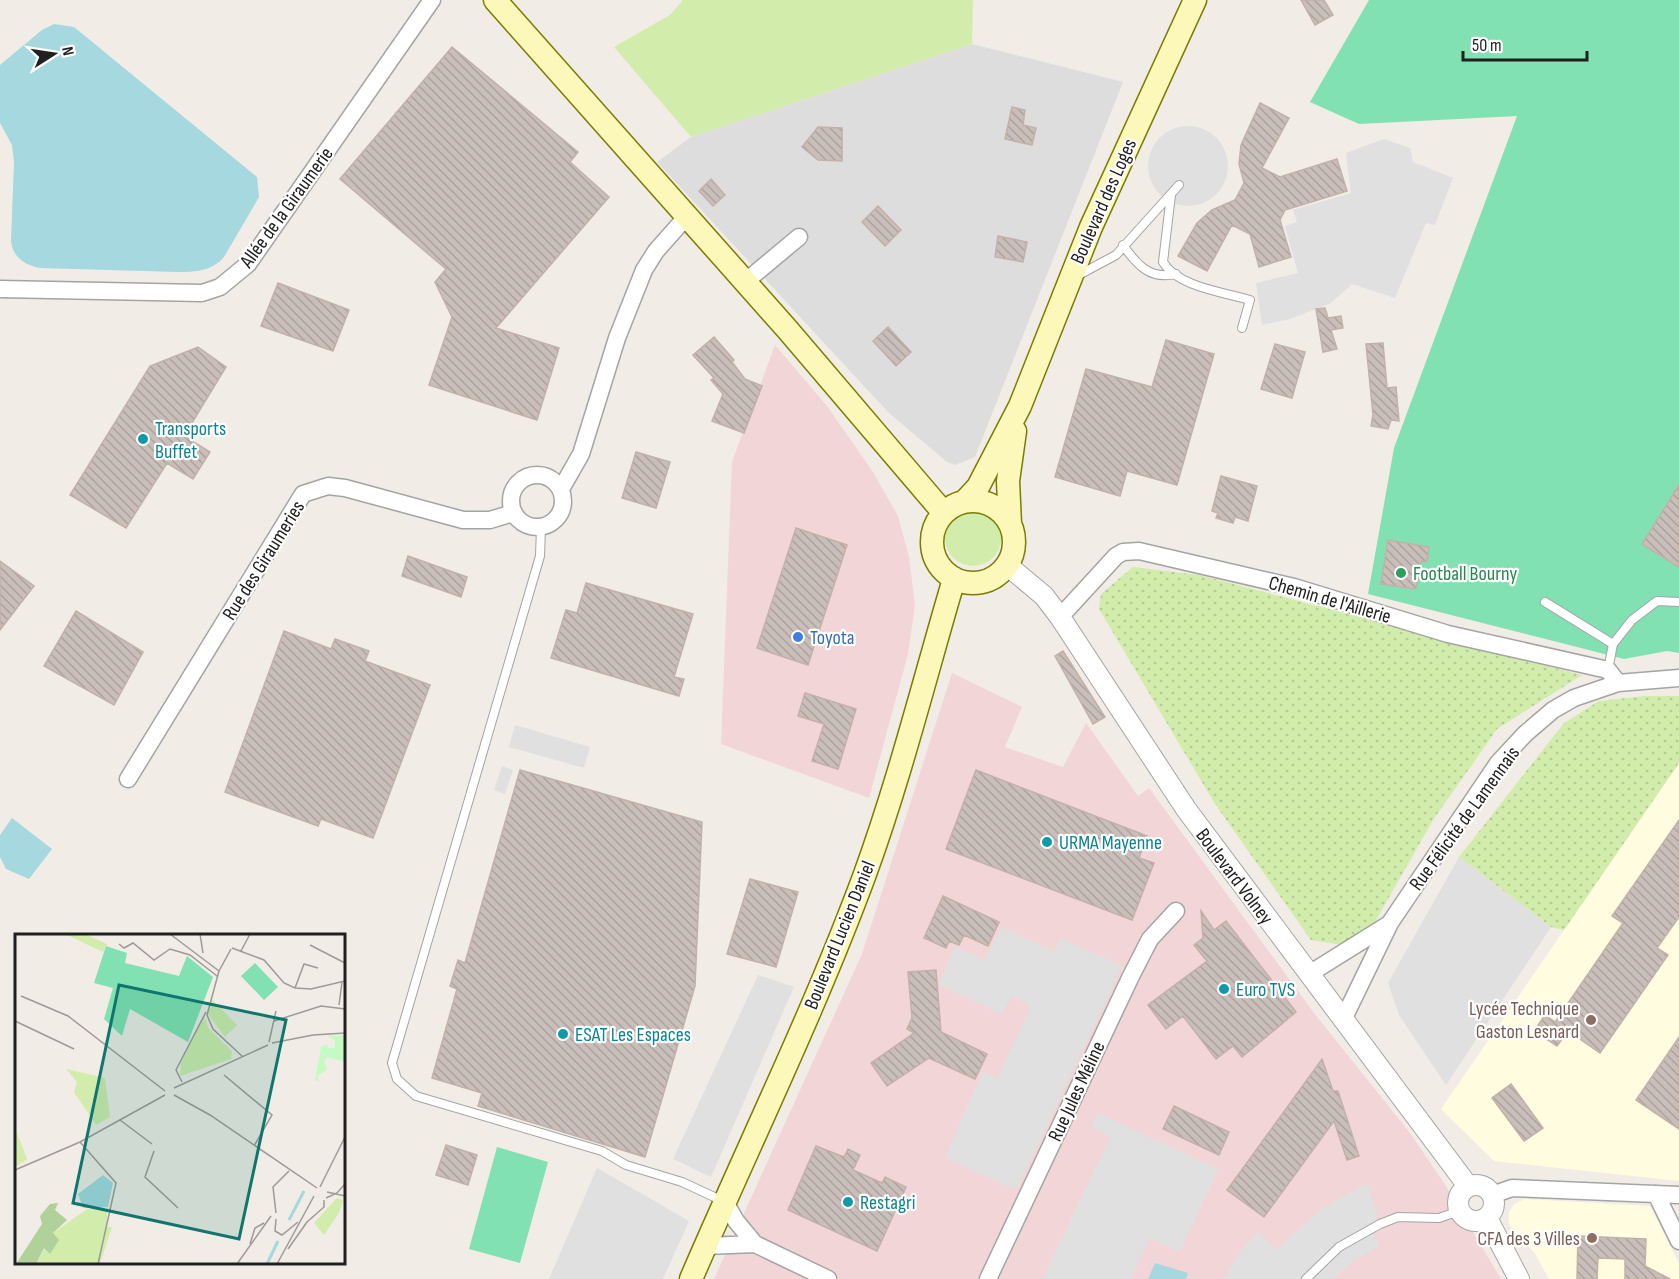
<svg xmlns="http://www.w3.org/2000/svg" width="1679" height="1279" viewBox="0 0 1679 1279" font-family="'Sofia Sans Condensed',sans-serif">
<style>
.residential{fill:#dedddd}
.commercial{fill:#f2d5d7}
.education{fill:#fffce0}
.grass{fill:#d1ecab}
.garden{fill:url(#garden-dots)}
.pitch{fill:#82e1b2}
.parking{fill:#e0e0e0}
.water{fill:#a5d8df}
.building{fill:url(#building-back-hatch);stroke:#c3b1a8;stroke-width:1.5}
.lines{fill:none;stroke-linecap:round;stroke-linejoin:round}
.service-casing{stroke:#a4a4a4;stroke-width:10}
.minor-casing{stroke:#a4a4a4;stroke-width:19}
.tertiary-casing{stroke:#a4a4a4;stroke-width:22}
.secondary-casing{stroke:#7b7c02;stroke-width:25}
.service{stroke:#fff;stroke-width:8}
.minor{stroke:#fff;stroke-width:16}
.tertiary{stroke:#fff;stroke-width:20}
.secondary{stroke:#fbf8b9;stroke-width:22}
.culture-dot{fill:#0f9aa8;stroke:#fff;stroke-width:2}
.leisure-dot{fill:#2e9e5b;stroke:#fff;stroke-width:2}
.shop-dot{fill:#3f7fe0;stroke:#fff;stroke-width:2}
.education-dot{fill:#8d6e63;stroke:#fff;stroke-width:2}
.labels{text-anchor:middle;stroke-width:4.5;stroke-linejoin:round;paint-order:stroke}
.street-label{font-size:20px;fill:#202020;stroke:#fff}
.culture-label{font-size:20px;fill:#0d838f;stroke:#fff;text-anchor:start}
.leisure-label{font-size:20px;fill:#27864d;stroke:#fff;text-anchor:start}
.shop-label{font-size:20px;fill:#366cbe;stroke:#fff;text-anchor:start}
.education-label{font-size:20px;fill:#785e54;stroke:#fff;text-anchor:end}
.inset-river{fill:none;stroke:#a5d8df;stroke-width:3}
.inset-road{fill:none;stroke:#9d9a97;stroke-width:1.5}
.view{fill:#0f766e;fill-opacity:0.15;stroke:#0f766e;stroke-width:3}
.inset-edge{fill:none;stroke:#202020;stroke-width:3}
</style>
<defs>
<pattern id="garden-dots" width="8" height="8" patternUnits="userSpaceOnUse" patternTransform="scale(1.5)"><rect width="8" height="8" fill="#d1ecab"/><path d="M2 2h.1M6 6h.1" fill="none" stroke="#b3ca93" stroke-width="1.8" stroke-linecap="round"/></pattern>
<pattern id="building-back-hatch" width="6" height="6" patternUnits="userSpaceOnUse" patternTransform="scale(1.5)"><rect width="6" height="6" fill="#c9beb9"/><path d="M-1 5l2 2M0 0l6 6M5-1l2 2" fill="none" stroke="#aca39f"/></pattern>
</defs>
<rect width="100%" height="100%" fill="#f1ece6"/>
<path class="residential" d="M972 44 1123 82 975 457 955 465 947 462 888 412 657 162 691 137Z"/>
<path class="commercial" d="M775 345 827 406 873 472 898 516 909 557 915 605 908 654 869 798 721 744 732 462Z
M952 673 1022 707 1005 747 1063 767 1086 723 1138 796 1149 788 1314 1013 1410 1133 1444 1183 1501 1279H714L862 954Z"/>
<path class="education" d="M1679 763V1181L1494 1161 1441 1109Z
M1525 1199 1650 1206 1679 1264V1279H1549L1534 1252 1517 1237 1509 1224V1212L1514 1204Z"/>
<path class="grass" d="M683 0H973L972 44 691 137 614 47 670 15Z
M945 538a28 28 0 1 1 56 0a28 28 0 1 1-56 0Z"/>
<path class="garden" d="M1133 567 1199 575 1582 675 1497 729 1433 820 1371 929 1342 945 1311 940 1215 804 1099 609 1101 594Z
M1645 696H1679V763L1564 930 1551 927 1459 857 1564 723 1599 701Z"/>
<path class="pitch" d="M1369 0H1679V653L1667 651 1624 659 1368 594 1394 448 1517 116 1359 124 1310 102Z
M497 1147 548 1162 520 1263 469 1249Z"/>
<path class="parking" d="M1148 166a40 40 0 1 1 80 0a40 40 0 1 1-80 0Z
M1384 139 1410 148 1413 162 1453 178 1435 225 1426 223 1395 298 1352 284 1331 303 1290 319 1262 325 1256 283 1298 273 1285 226 1297 222 1293 210 1351 193 1346 153Z
M515 725 590 747 584 768 509 747Z
M502 766 513 770 505 794 494 790Z
M1459 857 1551 927 1446 1085 1399 1015 1388 983Z
M1001 927 1055 952 1060 938 1122 966 1017 1190 945 1158 983 1071 997 1078 1031 1006 1012 996 1001 1014 939 984 955 947 985 960Z
M758 975 794 987 711 1177 673 1159Z
M1098 1113 1218 1169 1180 1252 1150 1238 1131 1279H1043L1110 1137 1092 1127Z
M597 1168 689 1221 663 1279H549Z
M1367 1183 1382 1231 1374 1234 1379 1246 1350 1263 1333 1279H1224L1240 1252 1258 1232 1276 1250 1320 1210Z"/>
<path class="water" d="M54 24 74 27 257 177 259 197 224 257C212 271 195 272 178 272L40 268C25 265 13 258 11 241L14 162 12 145 0 123V65L42 30Z
M12 818 52 849 29 879 6 869 0 857V835Z
M1155 1263 1188 1273 1186 1279H1148Z"/>
<path class="building" d="M1301 0H1324L1333 15 1315 25Z
M452 47 578 152 570 162 609 197 496 328 559 348 537 420 429 385 452 317 435 282 446 269 340 179Z
M1260 103 1289 118 1262 168 1280 177 1337 159 1347 191 1285 210 1280 220 1291 257 1259 267 1250 234 1232 225 1207 271 1178 256 1197 223 1212 210 1235 200 1244 183 1239 164 1241 145Z
M1012 107 1025 110 1023 125 1036 128 1032 145 1005 139Z
M818 127 842 128V161L818 160 802 147Z
M711 179 725 195 713 206 699 191Z
M878 206 901 230 885 246 862 222Z
M998 236 1027 242 1023 262 995 257Z
M278 283 349 310 333 351 261 326Z
M1325 308 1328 318 1341 316 1343 328 1331 330 1337 349 1323 352 1316 309Z
M888 327 911 352 896 366 873 341Z
M714 337 734 360 732 362 745 379 762 386 744 433 712 421 723 394 711 380 714 378 693 355Z
M1166 340 1214 354 1177 485 1127 471 1120 496 1055 477 1086 369 1152 387Z
M1383 343 1387 388 1396 387 1399 421 1391 420 1388 429 1371 426 1373 415 1366 344Z
M1275 344 1305 352 1292 398 1261 389Z
M198 347 226 367 184 436 210 452 193 479 167 463 126 528 70 495 150 366Z
M636 452 670 462 656 508 622 498Z
M1221 476 1257 486 1248 521 1235 517 1233 523 1216 518 1218 513 1212 511Z
M1679 485V567L1642 544Z
M796 528 847 545 808 665 757 648Z
M1388 540 1429 547 1427 562 1421 561 1416 589 1381 584Z
M408 556 467 577 461 597 402 576Z
M0 561 34 586 0 630Z
M586 583 693 614 674 677 684 679 679 696 551 658 566 610 577 613Z
M76 611 143 652 114 705 44 666Z
M284 631 331 649 335 639 369 651 365 661 430 685 373 838 321 819 318 826 225 792Z
M1063 651 1105 717 1093 724 1055 656Z
M805 693 856 709 838 769 812 761 824 724 798 716Z
M520 770 702 822 695 986 645 1157 478 1106 482 1093 432 1078 457 989 450 986 458 960 465 963Z
M976 770 1147 836 1139 858 1154 863 1132 920 946 849Z
M1679 820V917L1657 948 1668 955 1600 1053 1568 1031 1557 1046 1534 1031 1545 1015 1555 1022 1623 923 1612 916Z
M750 879 798 892 776 967 727 954Z
M943 896 999 922 988 946 964 935 959 945 949 941 946 948 924 938Z
M1201 911 1214 930 1226 921 1296 1012 1242 1057 1233 1046 1216 1059 1183 1016 1166 1029 1148 1005 1207 961 1194 945 1203 938Z
M936 970 941 1032 987 1054 975 1079 929 1058 887 1086 871 1063 914 1033 907 1029 912 1018 908 972Z
M1679 1037V1129L1636 1100Z
M1322 1059 1333 1091H1338L1359 1156 1347 1160 1334 1121 1264 1217 1227 1190Z
M1511 1084 1543 1128 1524 1141 1492 1098Z
M1174 1106 1229 1132 1219 1155 1163 1129Z
M446 1145 477 1155 468 1185 436 1175Z
M816 1146 844 1157 848 1149 860 1155 853 1170 882 1183 885 1177 906 1187 877 1251 788 1210Z
M1578 1236 1646 1239 1645 1266 1670 1279H1625V1259L1598 1258 1597 1279H1577Z"/>
<g class="lines">
<g class="service-casing">
<path id="service" d="M1171 195 1163 262C1178 287 1223 292 1250 300L1242 328
M1123 245C1137 265 1150 280 1176 274
M1075 277 1116 255 1179 185
M541 528 540 556 392 1063 397 1079 416 1096 602 1151 626 1165 682 1182 725 1202
M1545 602 1613 644
M1608 670 1613 644 1632 620 1657 601 1679 602
M1306 1279 1339 1247 1380 1224 1398 1217 1439 1218 1459 1211"/>
</g>
<g class="minor-casing">
<path id="minor" d="M745 282 799 237
M0 289 202 293 220 287 248 264 432 0
M511 501a26 26 0 1 1 52 0a26 26 0 1 1-52 0Z
M561 489 581 454 617 338 644 270 656 251 687 216
M1060 617 1116 556 1123 552 1139 551 1294 587 1448 634 1608 670 1618 683
M128 779 303 494 328 486 345 488 463 520H490L513 513
M1309 974 1389 924
M1343 1020 1390 923 1498 763 1525 734 1553 710 1574 698 1618 683 1679 678
M1656 1194 1679 1241
M1492 1195 1512 1188 1679 1195
M725 1202 736 1221 755 1244
M706 1246 755 1244 828 1279
M988 1279 1131 976 1150 939 1176 911"/>
</g>
<g class="tertiary-casing">
<path id="tertiary" d="M1007 565 1044 596 1060 617 1186 809 1468 1186
M1458 1203a18 18 0 1 1 36 0a18 18 0 1 1-36 0Z
M1487 1218 1519 1279"/>
</g>
<g class="secondary-casing">
<path id="secondary" d="M495 0 787 329 943 512
M932 542a41 41 0 1 1 82 0a41 41 0 1 1-82 0Z
M965 501 978 487 1020 406 1091 227 1195 0
M1010 524 1008 481 1015 431
M691 1279C749 1144 814 1012 865 874 900 778 925 677 954 579"/>
</g>
<use href="#service" class="service"/>
<use href="#minor" class="minor"/>
<use href="#tertiary" class="tertiary"/>
<use href="#secondary" class="secondary"/>
</g>
<g class="culture-dot">
<circle cx="143" cy="439" r="6"/>
<circle cx="1047" cy="842" r="6"/>
<circle cx="1224" cy="989" r="6"/>
<circle cx="563" cy="1034" r="6"/>
<circle cx="848" cy="1202" r="6"/>
</g>
<circle class="leisure-dot" cx="1401" cy="573" r="6"/>
<circle class="shop-dot" cx="798" cy="637" r="6"/>
<g class="education-dot">
<circle cx="1591" cy="1020" r="6"/>
<circle cx="1592" cy="1238" r="6"/>
</g>
<g class="labels">
<g class="street-label">
<text transform="translate(1103 201) rotate(-66)" y="7">Boulevard des Loges</text>
<text transform="translate(286 207) rotate(-54)" y="7">Allée de la Giraumerie</text>
<text transform="translate(263 560) rotate(-58)" y="7">Rue des Giraumeries</text>
<text transform="translate(1330 599) rotate(16)" y="7">Chemin de l'Aillerie</text>
<text transform="translate(1464 818) rotate(-54)" y="7">Rue Félicité de Lamennais</text>
<text transform="translate(1235 876) rotate(53)" y="7">Boulevard Volney</text>
<text transform="translate(839 935) rotate(-68)" y="7">Boulevard Lucien Daniel</text>
<text transform="translate(1076 1091) rotate(-65)" y="7">Rue Jules Méline</text>
</g>
<g class="culture-label">
<text x="155" y="435">Transports<tspan x="155" dy="23">Buffet</tspan></text>
<text x="1059" y="849">URMA Mayenne</text>
<text x="1236" y="996">Euro TVS</text>
<text x="575" y="1041">ESAT Les Espaces</text>
<text x="860" y="1209">Restagri</text>
</g>
<g class="leisure-label">
<text x="1413" y="580">Football Bourny</text>
</g>
<g class="shop-label">
<text x="810" y="644">Toyota</text>
</g>
<g class="education-label">
<text x="1579" y="1015">Lycée Technique<tspan x="1579" dy="23">Gaston Lesnard</tspan></text>
<text x="1580" y="1245">CFA des 3 Villes</text>
</g>
</g>
<g transform="translate(15 934)">
<rect width="330" height="330" fill="#f1ece6"/>
<path d="M50 0H70L92 10 88 18ZM51 135 90 144 95 183 81 191 59 158 62 148ZM0 194 12 225 0 233ZM322 264 328 266 324 279 309 301 299 289ZM72 275 92 276V293H97L85 330H21L30 314 34 320 37 300Z" fill="#d1ecab"/>
<path d="M43 269 40 276 52 286 38 299 44 306 35 320 29 314 21 330H1L27 290 25 282 35 270Z" fill="#b0d199"/>
<path d="M330 101V128L312 123 309 128 312 136 302 142 304 148 300 146 306 113 312 110 313 114H320V106L313 102Z" fill="#c4fbc2"/>
<path d="M196 64 222 91 210 103 193 80ZM189 82 194 95 217 117 216 125 165 142 166 129Z" fill="#d1ecab"/>
<path d="M91 12 112 19 110 29 164 42 172 22 198 43 173 108 115 75 107 102 89 85 98 54 79 49ZM240 29 263 53 249 66 226 42Z" fill="#82e1b2"/>
<path d="M88 241 98 249 93 273 68 274 63 260Z" fill="#a5d8df"/>
<path class="inset-river" d="M274 286 289 257M252 330 263 307"/>
<path class="inset-road" d="M155 0 204 37M185 0 188 19M104 10 109 14 118 9 139 26 155 15 175 21 202 42M295 11 330 29M217 14 249 26 269 49 280 54 296 55 330 47M216 15 204 37 192 81 198 95 228 123M226 17 235 0M280 54 289 30 303 34M6 62 53 82 150 157M324 71 327 48M0 87 59 115M259 87 306 72 330 75M254 108 261 77M257 109 298 101 330 99M209 141 257 181 239 212M167 148 161 136 191 78M159 154 253 111M159 161 195 181 302 254M105 186 137 210M65 208 101 249 83 330M139 217 130 243 163 274M0 236 65 208 150 161M305 253 330 203M312 258 330 262M311 264 322 259 330 250M261 279 258 253 274 237M261 285 260 297 267 301 283 288M292 288 309 273V266M235 310 240 294 249 289M273 315 292 288M222 330 256 282M262 330 299 262"/>
<path class="view" d="M104 51 271 86 224 305 58 269Z"/>
<rect width="330" height="330" class="inset-edge"/>
</g>
<g transform="translate(54 54) rotate(78)" stroke="#ffffff" stroke-width="4.5" paint-order="stroke">
<path d="M0-4.5L10 22L0 15L-10 22Z" fill="#202020"/>
<text y="-9" font-size="16" font-weight="bold" text-anchor="middle" fill="#202020">N</text>
</g>
<path d="M1463 51v9h124v-9" fill="none" stroke="#202020" stroke-width="3"/>
<text x="1472" y="51" font-size="18" fill="#202020" stroke="#ffffff" stroke-width="4.5" paint-order="stroke">50 m</text>
</svg>
